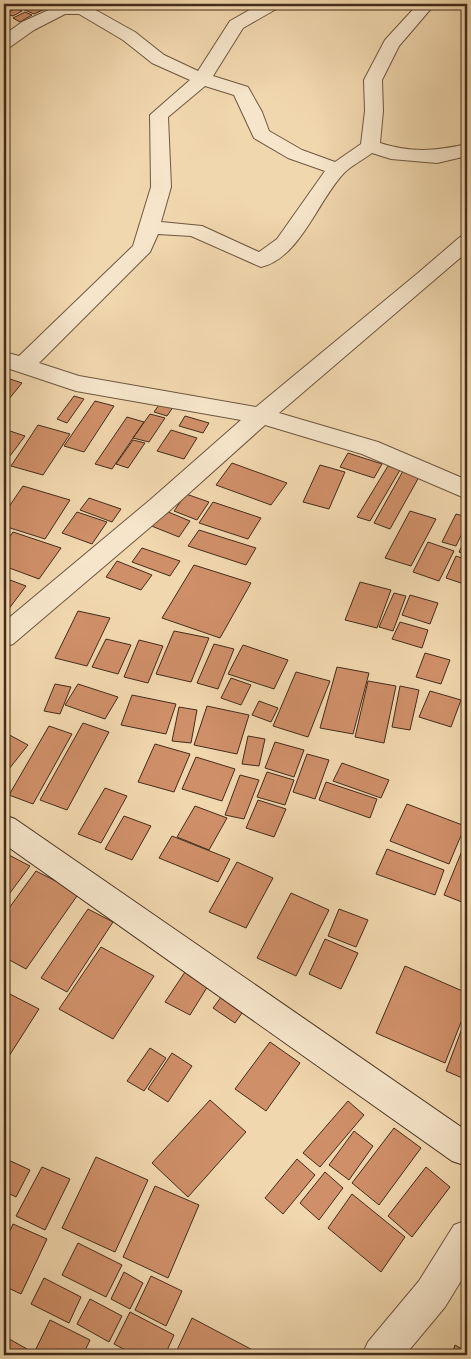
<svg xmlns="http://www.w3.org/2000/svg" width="471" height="1359" viewBox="0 0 471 1359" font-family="Alegreya,serif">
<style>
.building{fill:#cf8f69;stroke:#432c1b}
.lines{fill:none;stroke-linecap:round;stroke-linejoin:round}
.minor-casing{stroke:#6e5740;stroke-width:2}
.secondary-casing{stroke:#432c1b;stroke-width:2}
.minor{fill:#f6e5ca;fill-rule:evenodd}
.secondary{fill:#f6e5ca;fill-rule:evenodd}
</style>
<rect width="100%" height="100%" fill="#f1d7ae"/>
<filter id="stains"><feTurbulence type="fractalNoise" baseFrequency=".004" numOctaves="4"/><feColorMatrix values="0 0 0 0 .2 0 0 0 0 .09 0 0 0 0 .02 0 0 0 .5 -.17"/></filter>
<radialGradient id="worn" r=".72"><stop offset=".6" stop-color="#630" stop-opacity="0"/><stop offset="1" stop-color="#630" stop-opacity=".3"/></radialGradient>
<path class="building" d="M4 4H12L17 5 7 12 4 11Z
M28 4H35L45 9 34 14 20 8Z
M16 8 22 11 13 16 6 14Z
M25 12 32 15 20 22 13 18Z
M4 377 22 383 4 405Z
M74 396 84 399 67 423 57 419Z
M163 399 176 403 167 416 154 412Z
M95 401 114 406 84 452 64 446Z
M150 414 165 418 149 442 133 438Z
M185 416 209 423 203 433 179 426Z
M127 417 144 422 112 469 95 464Z
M38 425 70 434 43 475 11 466Z
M4 429 25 436 4 464Z
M171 430 197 438 184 459 157 451Z
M133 440 145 443 128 468 116 464Z
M348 453 382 464 374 478 340 467Z
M232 463 287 483 271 505 216 485Z
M320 465 345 472 329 509 303 502Z
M388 466 400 470 370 521 357 517Z
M403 471 419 477 390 529 374 523Z
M23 486 70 500 45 539 4 526V514Z
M186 494 209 502 197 520 174 511Z
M89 498 121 509 112 522 80 510Z
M213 502 261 518 248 539 199 523Z
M161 509 190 521 179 537 149 525Z
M410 511 436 519 411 566 385 558Z
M77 512 107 522 92 544 62 533Z
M456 514 467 517V523L456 546 442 542Z
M199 530 256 548 246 565 188 546Z
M13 532 61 548 39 579 4 566V545Z
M467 535V555L459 552Z
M428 542 454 551 439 581 413 572Z
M142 548 180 561 170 576 132 562Z
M456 556 467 560V585L446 578Z
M117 561 152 575 141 590 106 577Z
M194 565 251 583 220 638 162 618Z
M10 580 26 586 5 614 4 588Z
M360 582 391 590 377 628 345 620Z
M394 593 406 596 393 631 379 627Z
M410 595 438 603 430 624 402 615Z
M78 611 110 618 87 666 55 658Z
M400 622 428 630 422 648 392 639Z
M174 631 209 638 191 682 156 674Z
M106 639 131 645 118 674 92 667Z
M139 640 163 646 148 683 124 677Z
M214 644 234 649 218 689 197 683Z
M243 645 288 660 274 689 228 674Z
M425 653 450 660 441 684 416 677Z
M337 667 369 673 353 734 320 728Z
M296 672 330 681 308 737 273 726Z
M231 678 251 685 241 705 221 698Z
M368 681 396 686 384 743 355 737Z
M55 684 71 687 60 714 44 711Z
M78 684 118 697 105 719 65 705Z
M400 686 419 690 410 730 392 727Z
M430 691 461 700 451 727 419 717Z
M132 695 176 704 166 734 121 725Z
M259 701 278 708 271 722 252 715Z
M207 706 249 715 237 754 194 745Z
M179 707 197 710 191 743 172 741Z
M83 723 109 732 67 810 40 800Z
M49 726 72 734 33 804 9 795Z
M4 732 28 745 9 769 4 766Z
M248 736 265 739 259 766 242 764Z
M275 742 304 750 294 777 265 768Z
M155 744 190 754 174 792 138 782Z
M307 754 329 760 315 799 293 792Z
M196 757 235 769 222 801 182 789Z
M342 763 389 780 381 798 333 781Z
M267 772 294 780 285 805 257 797Z
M240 775 259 780 244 819 225 815Z
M326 782 377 799 370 818 319 800Z
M105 788 127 796 101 843 78 834Z
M258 800 286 809 274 837 246 828Z
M407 804 465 826 449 864 390 841Z
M195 806 227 818 209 850 177 837Z
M124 816 151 826 132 860 105 849Z
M172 836 230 859 218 882 159 858Z
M466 841H467V904L444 895Z
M387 849 444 870 435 895 376 874Z
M5 853 30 866 4 901V855Z
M237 862 273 878 246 928 209 912Z
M36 871 79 893 26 969 4 957V915Z
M291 893 329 910 296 976 257 958Z
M88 909 113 922 67 992 41 978Z
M339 909 368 920 356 947 328 936Z
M325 939 358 953 341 989 309 974Z
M101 947 154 976 113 1039 59 1009Z
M405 966 467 993V1007L445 1063 376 1033Z
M187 969 211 981 190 1015 165 1002Z
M227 989 249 1003 235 1023 213 1008Z
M4 991 39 1009 4 1064Z
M467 1015V1080L446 1071Z
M270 1042 300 1063 266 1111 235 1089Z
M150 1048 166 1058 144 1091 127 1081Z
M172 1053 192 1066 168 1102 148 1089Z
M210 1100 246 1132 188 1197 152 1163Z
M348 1101 364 1115 320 1167 303 1153Z
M394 1128 421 1148 379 1205 352 1183Z
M354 1131 373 1146 349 1180 329 1165Z
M96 1157 148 1180 115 1252 62 1228Z
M4 1158 30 1170 16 1197 4 1191Z
M297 1159 315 1175 283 1214 265 1198Z
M42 1167 70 1179 45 1230 16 1216Z
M426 1167 450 1187 412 1237 388 1216Z
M325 1172 343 1188 319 1220 300 1203Z
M155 1186 199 1205 168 1278 123 1257Z
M352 1194 405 1237 381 1272 328 1228Z
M13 1224 47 1239 21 1294 4 1286V1244Z
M78 1243 122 1265 106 1297 62 1275Z
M124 1272 143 1283 130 1309 111 1299Z
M151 1276 182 1291 166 1326 135 1310Z
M44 1278 81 1297 69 1323 31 1304Z
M90 1299 122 1316 109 1342 77 1324Z
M130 1312 174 1335 165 1355H135L114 1344Z
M192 1318 262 1355H187L177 1350Z
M50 1320 90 1340 83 1355H33Z
M4 1336 27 1349 24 1355H4Z
M455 1345 467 1352V1355H452Z"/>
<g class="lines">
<g class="minor-casing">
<path id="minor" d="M62 4H94L92 8 135 32 164 55 198 71 230 21 260 4H280L278 8 243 28 213 76 248 87 262 112 269 131 302 150 335 162 361 144 365 111 364 80 385 40 418 4H435L399 46 382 80 383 111 380 143C411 153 436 151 467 144V156L437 163 391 159 372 153C363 160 352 165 344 173 318 200 300 258 261 267L191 236 158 234 150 252 39 363 79 376 256 407 418 273 460 237 467 235V252L279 413 378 442 467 480V499L362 454 265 425 168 512 13 644 4 647V622L150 500 241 420 76 391 4 367V352L19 356 133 246 151 187 150 115 190 80 152 63 123 40 79 14H65L34 30 10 47 4 48V35L22 22ZM205 86 234 95 254 138 288 158 325 171 277 239 259 252 202 226 161 222 171 187 168 117Z
M467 1220V1271L445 1307 405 1355H362L368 1342 419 1281 454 1225Z"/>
</g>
<g class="secondary-casing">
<path id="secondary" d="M4 815 15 819 467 1131V1166L452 1161 4 844Z"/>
</g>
<use href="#minor" class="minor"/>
<use href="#secondary" class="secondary"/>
</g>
<rect width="471" height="1359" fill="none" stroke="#f1d7ae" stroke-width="20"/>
<rect x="5" y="5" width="461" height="1349" fill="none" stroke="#432c1b" stroke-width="2.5"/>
<rect x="10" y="10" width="451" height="1339" fill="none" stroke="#432c1b"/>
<rect width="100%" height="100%" filter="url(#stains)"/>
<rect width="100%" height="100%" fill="url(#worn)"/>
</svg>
